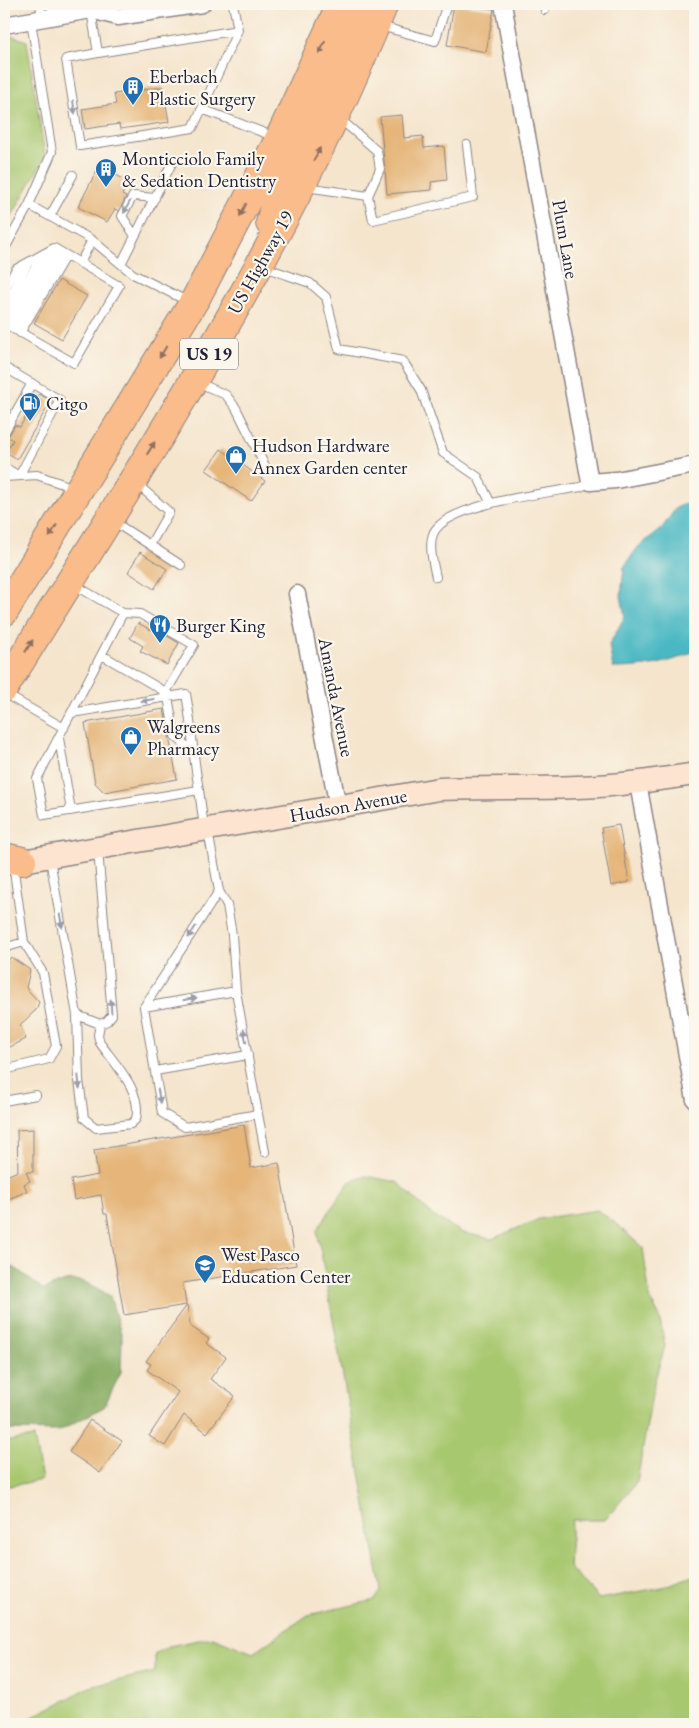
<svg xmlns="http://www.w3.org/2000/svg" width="699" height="1728" viewBox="0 0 699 1728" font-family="'EB Garamond',serif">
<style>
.green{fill:#a8c870;stroke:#657556}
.forest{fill:#86ac62;stroke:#54674e}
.water{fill:#4ab8c3;stroke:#366d7f}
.building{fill:#e5b579}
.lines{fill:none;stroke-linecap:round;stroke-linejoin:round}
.lane-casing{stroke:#8c8484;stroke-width:10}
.street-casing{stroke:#8c8484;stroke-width:19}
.secondary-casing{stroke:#8c8484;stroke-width:25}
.highway-casing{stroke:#8c8484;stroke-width:30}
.lane{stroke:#fff;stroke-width:8}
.street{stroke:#fff;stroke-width:16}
.secondary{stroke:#fde4d0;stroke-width:22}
.highway{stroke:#f9bc8a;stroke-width:28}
.oneway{fill:#8e6f62}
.oneway2{fill:#9c9ca7}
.labels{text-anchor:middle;stroke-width:4.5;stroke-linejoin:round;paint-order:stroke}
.shield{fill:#fbf7ec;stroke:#636270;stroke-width:1}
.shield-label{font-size:18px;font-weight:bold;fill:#22223b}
.poi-label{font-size:19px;fill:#22223b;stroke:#fbf7ec;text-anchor:start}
.street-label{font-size:19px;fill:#22223b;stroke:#fbf7ec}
</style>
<rect width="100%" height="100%" fill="#fbf7ec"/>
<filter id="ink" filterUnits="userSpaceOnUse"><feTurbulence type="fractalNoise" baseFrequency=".02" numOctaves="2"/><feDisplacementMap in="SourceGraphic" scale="10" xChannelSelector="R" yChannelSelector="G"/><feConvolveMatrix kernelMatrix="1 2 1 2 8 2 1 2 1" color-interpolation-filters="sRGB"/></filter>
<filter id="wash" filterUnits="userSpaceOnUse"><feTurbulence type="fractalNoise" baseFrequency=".0096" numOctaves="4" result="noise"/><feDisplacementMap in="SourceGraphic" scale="20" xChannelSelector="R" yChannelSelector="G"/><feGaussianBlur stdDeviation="1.12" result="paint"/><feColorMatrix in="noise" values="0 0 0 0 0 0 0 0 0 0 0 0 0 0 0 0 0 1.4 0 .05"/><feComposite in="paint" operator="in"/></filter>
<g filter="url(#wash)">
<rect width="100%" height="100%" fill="#f5e5cd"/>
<path class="green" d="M13 36 27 41 45 157 4 230V37Z
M366 1176 397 1182 433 1216 463 1233 492 1239 539 1219 597 1210 614 1222 643 1248 650 1299 659 1315 665 1346 654 1383 637 1482 605 1520H572L569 1567 599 1599 663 1587 695 1575V1724H19L90 1687 155 1672V1654L169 1646 213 1637 253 1653 308 1615 375 1600 381 1591 317 1230 349 1182Z
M34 1437 42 1480 4 1487V1442Z"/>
<path class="forest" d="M4 1263 18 1270 44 1290C73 1274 83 1279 110 1296L122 1337 121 1372 104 1407 59 1431 4 1430Z"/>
<path class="water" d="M695 498V651C669 664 642 668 613 668L609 645 625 616 621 596 624 567 638 547 662 528 676 508Z"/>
<g id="blocks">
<path class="building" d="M454 4 494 9 486 52 447 45Z
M163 87 169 122 120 129 119 124 85 129 82 109 116 104 114 94Z
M402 115 404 138 423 136 424 148 444 146 447 180 431 182 432 190 387 194 380 117Z
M99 166 129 182 122 195 126 197 119 211 115 209 107 222 78 207Z
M59 280 87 296 62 339 34 323Z
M39 394 51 401 17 459 6 452 13 440 8 437 15 425 20 427Z
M221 449 265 481 251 501 206 470Z
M140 552 167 569 154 589 128 572Z
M138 623 151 630 152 627 179 643 167 665 140 651 143 646 130 638Z
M164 709 177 779 104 792 95 783 85 723Z
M619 825 629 882 611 886 601 828Z
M11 957 30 970 26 988 39 1002 36 1010 20 1025 26 1039 4 1050V966Z
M244 1125 251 1168 279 1163 296 1265 183 1283 186 1305 124 1315 107 1214H104L101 1195 74 1200 71 1180 98 1175 94 1150Z
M33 1129V1172H26L30 1181 24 1184 27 1191 4 1201V1177L18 1171 17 1130Z
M187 1305 190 1326 209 1339 206 1343 226 1357 210 1379 235 1396 207 1433 184 1415 165 1446 149 1436 178 1392 147 1370 151 1364 146 1361Z
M90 1420 122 1441 100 1473 69 1452Z"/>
</g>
</g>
<g filter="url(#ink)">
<use href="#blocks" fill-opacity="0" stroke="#8c8484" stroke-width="1"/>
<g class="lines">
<g class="lane-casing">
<path id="lane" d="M40 4 42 19
M544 4 545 10
M91 10 98 53 238 30
M380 26 435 41 447 4
M98 53 66 59 80 146 193 128 238 30 233 4
M202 109 275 137
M339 118 377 151 380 169 368 196
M306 187 368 196 373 220 473 197 467 145
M29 205 92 240 133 274 189 302
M50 216 73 175
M135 236 122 216 133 196 155 198
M4 250 29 205 52 152 31 21
M121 264 173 161
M264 267 310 283 326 297 339 349 403 361 421 390 443 453 478 477 491 504
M4 290 16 269 54 248 80 263
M4 308 28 263
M7 318 42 255
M4 323 74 363 119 286 80 263 92 240
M9 326 53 250
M15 330 61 252
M20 333 66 255
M4 367 60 400 19 476 4 467
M197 382 226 395 236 408 266 468
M4 433 32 383
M4 477 37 475 74 488
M137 484 169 512 150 545
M114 522 181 565
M436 577C433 564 428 544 434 532 449 503 549 493 581 487L590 482
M73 584 123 613 37 779 44 815 199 790 204 827
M123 613 140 614 194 645 166 692
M102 655 169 694
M5 694 64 728
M168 697 175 736 191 750
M72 713 186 694C192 726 193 758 199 790
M59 738 71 811
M208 831 219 891 227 905 232 935 236 991 258 1114 185 1127 162 1113 144 1007 219 891
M50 859 77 1015 79 1080 84 1118 96 1128 131 1124 136 1119C143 1092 115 1064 100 1043L98 1035 100 1024
M4 948 24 942
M144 1007 236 991
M77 1015 100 1024 107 1021 112 1015 98 850
M4 1070 49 1059 56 1046 43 973 24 942 13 864
M155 1071 248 1055
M4 1101 36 1095
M258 1114 265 1152"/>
</g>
<g class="street-casing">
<path id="street" d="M503 4 590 482 616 480 695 465
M4 25 91 10 118 17 202 4
M297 594 338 807
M638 783 695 1100"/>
</g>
<g class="secondary-casing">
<path id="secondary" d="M5 864 439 789C485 787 531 789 577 787 617 786 656 780 695 774"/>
</g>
<g class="highway-casing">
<path id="highway" d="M270 223 280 183 355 21 357 4
M4 612 196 298 279 139 341 4
M4 688C141 466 287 247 384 4
M4 857 22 861"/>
</g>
<use href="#lane" class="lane"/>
<use href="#street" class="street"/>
<use href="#secondary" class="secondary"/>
<use href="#highway" class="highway"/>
</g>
<defs><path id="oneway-solid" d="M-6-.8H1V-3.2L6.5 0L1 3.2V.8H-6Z" transform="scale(1.25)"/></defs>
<g class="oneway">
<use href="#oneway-solid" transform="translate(322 48) rotate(115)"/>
<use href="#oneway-solid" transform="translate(317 154) rotate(-64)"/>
<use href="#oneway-solid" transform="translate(243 210) rotate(117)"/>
<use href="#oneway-solid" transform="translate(163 352) rotate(121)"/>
<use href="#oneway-solid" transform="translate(151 448) rotate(-58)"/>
<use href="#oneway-solid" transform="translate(53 531) rotate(121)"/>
<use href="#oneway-solid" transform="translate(29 646) rotate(-58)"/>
</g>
<g class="oneway2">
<use href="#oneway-solid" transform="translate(74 107) rotate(81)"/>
<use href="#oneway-solid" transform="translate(127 207) rotate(118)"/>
<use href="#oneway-solid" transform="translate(148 700) rotate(171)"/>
<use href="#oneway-solid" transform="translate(61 921) rotate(80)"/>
<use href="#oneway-solid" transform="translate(192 932) rotate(123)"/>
<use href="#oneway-solid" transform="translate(190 999) rotate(-10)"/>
<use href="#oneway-solid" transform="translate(111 1006) rotate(-93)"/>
<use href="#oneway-solid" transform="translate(245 1036) rotate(-100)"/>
<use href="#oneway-solid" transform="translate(79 1082) rotate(84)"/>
<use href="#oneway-solid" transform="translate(159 1096) rotate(80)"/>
</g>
</g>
<defs>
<g id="building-pin" transform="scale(1.125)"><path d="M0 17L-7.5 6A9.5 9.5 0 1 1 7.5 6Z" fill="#1f6fb2" stroke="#fbf7ec"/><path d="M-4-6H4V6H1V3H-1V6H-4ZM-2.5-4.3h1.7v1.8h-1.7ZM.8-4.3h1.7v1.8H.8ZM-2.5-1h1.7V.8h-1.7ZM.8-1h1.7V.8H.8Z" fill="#fff"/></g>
<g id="fuel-pin" transform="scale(1.125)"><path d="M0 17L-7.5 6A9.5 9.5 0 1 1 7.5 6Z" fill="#1f6fb2" stroke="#fbf7ec"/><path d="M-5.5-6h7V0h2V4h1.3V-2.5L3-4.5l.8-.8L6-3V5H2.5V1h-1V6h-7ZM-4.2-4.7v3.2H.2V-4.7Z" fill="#fff"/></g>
<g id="shop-pin" transform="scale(1.125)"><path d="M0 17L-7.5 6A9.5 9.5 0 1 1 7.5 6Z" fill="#1f6fb2" stroke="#fbf7ec"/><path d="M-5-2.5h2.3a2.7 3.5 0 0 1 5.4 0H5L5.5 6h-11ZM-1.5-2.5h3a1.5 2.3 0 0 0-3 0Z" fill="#fff"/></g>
<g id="restaurant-pin" transform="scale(1.125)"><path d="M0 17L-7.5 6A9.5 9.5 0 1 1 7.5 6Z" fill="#1f6fb2" stroke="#fbf7ec"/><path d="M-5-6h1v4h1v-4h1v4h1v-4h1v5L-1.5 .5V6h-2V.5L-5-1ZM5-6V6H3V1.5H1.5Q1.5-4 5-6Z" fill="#fff"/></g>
<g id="school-pin" transform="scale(1.125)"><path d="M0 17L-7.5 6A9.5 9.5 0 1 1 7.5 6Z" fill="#1f6fb2" stroke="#fbf7ec"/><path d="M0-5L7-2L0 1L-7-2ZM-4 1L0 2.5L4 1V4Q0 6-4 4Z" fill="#fff"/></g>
</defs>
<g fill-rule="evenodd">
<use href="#building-pin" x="133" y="87"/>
<use href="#building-pin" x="106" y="169"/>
<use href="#fuel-pin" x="30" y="403"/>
<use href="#shop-pin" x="236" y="456"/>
<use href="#restaurant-pin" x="160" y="625"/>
<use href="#shop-pin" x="131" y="737"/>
<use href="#school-pin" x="205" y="1265"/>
</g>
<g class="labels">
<rect class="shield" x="180" y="338.5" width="58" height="31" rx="4"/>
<g class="shield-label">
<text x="209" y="360">US 19</text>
</g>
<g class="poi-label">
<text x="149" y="83">Eberbach<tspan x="149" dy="22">Plastic Surgery</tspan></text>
<text x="122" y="165">Monticciolo Family<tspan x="122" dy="22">&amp; Sedation Dentistry</tspan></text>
<text x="46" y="410">Citgo</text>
<text x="252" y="452">Hudson Hardware<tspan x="252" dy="22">Annex Garden center</tspan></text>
<text x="176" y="632">Burger King</text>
<text x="147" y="733">Walgreens<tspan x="147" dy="22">Pharmacy</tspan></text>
<text x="221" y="1261">West Pasco<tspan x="221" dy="22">Education Center</tspan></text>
</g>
<g class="street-label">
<text transform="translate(566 239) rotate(80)" y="7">Plum Lane</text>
<text transform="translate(260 262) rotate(-61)" y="7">US Highway 19</text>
<text transform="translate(337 697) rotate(79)" y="7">Amanda Avenue</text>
<text transform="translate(348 805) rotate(-10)" y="7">Hudson Avenue</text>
</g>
</g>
<rect width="699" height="1728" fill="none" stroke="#fbf7ec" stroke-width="20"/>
</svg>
